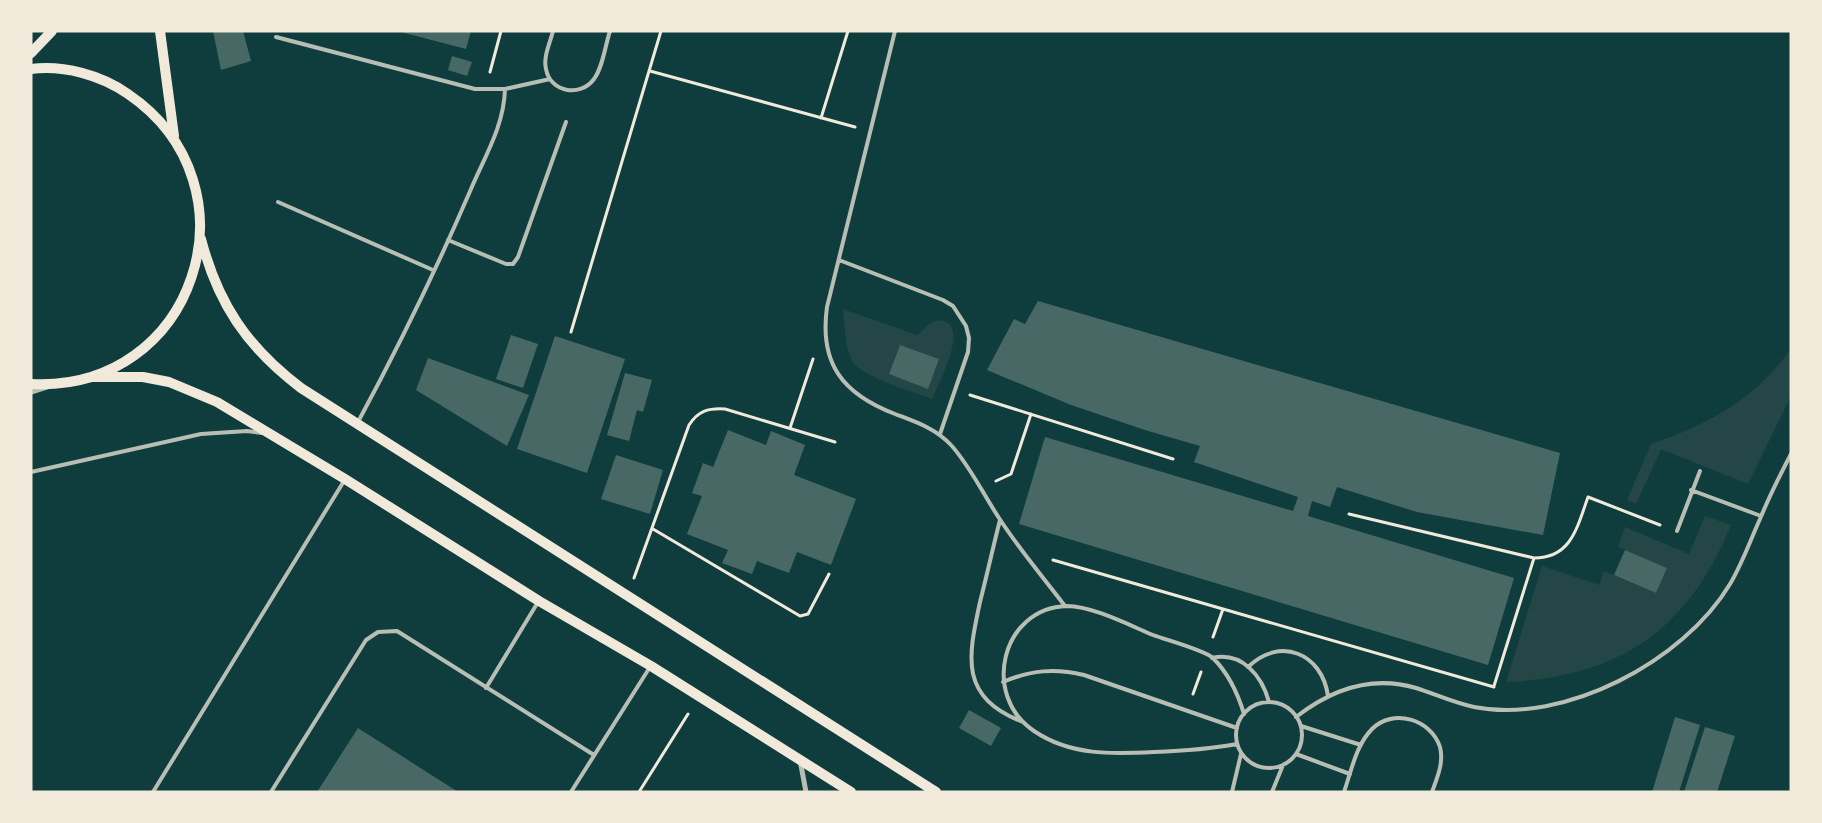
<svg xmlns="http://www.w3.org/2000/svg" width="1822" height="823" viewBox="0 0 1822 823" font-family="'Asap Condensed',sans-serif">
<style>
.green{fill:#244646;fill-rule:evenodd}
.building{fill:#486865}
.lines{fill:none;stroke-linecap:round;stroke-linejoin:round}
.path{stroke:#f1e9da;stroke-width:3}
.service{stroke:#b8beb3;stroke-width:4}
.minor{stroke:#b8beb3;stroke-width:5}
.secondary{stroke:#f1e9da;stroke-width:10}
</style>
<rect width="100%" height="100%" fill="#0f3d3e"/>
<path class="green" d="M843 309 917 335C924 331 928 323 936 321 941 319 946 321 950 325 962 340 939 382 932 399 914 392 862 377 853 362 844 347 845 325 843 309ZM900 345 939 359 928 388 889 374Z
M1791 349V396L1748 484 1661 449 1636 504 1627 500 1651 444C1710 424 1754 399 1791 349Z
M1705 516 1731 525C1688 630 1620 677 1506 682L1542 566 1599 585 1604 571 1656 593 1667 568 1618 547 1625 527 1689 554Z"/>
<path class="building" d="M213 31H243L251 61 221 70Z
M397 31H471L466 49Z
M452 56 472 62 467 76 448 70Z
M1038 301 1560 453 1543 535 1417 512 1337 487 1330 507 1312 501 1308 516 1514 578 1488 665 1019 524 1045 437 1293 511 1298 497 1194 462 1200 446 1145 430 1071 405 987 370 1014 319 1025 324Z
M511 335 538 344 523 388 496 379Z
M555 336 625 359 587 473 517 449Z
M900 345 939 359 928 389 889 374Z
M428 358 529 395 507 446 416 390Z
M625 373 652 380 643 412 637 410 629 441 607 435Z
M728 430 766 445 771 431 805 445 794 475 856 499 831 565 797 552 789 573 757 561 752 574 722 563 728 550 687 534 702 496 692 493 703 463 713 467Z
M616 455 663 470 650 514 601 499Z
M1625 550 1667 568 1656 593 1614 575Z
M969 710 1001 728 991 746 959 728Z
M1675 717 1700 725 1679 792H1652Z
M1705 727 1735 736 1717 792H1684Z
M358 728 458 792H317Z"/>
<g class="lines">
<path class="path" d="M650 71 855 127
M490 72 501 31
M821 118 848 31
M571 332 661 31
M970 395 1173 459
M790 428 813 359
M996 481 1011 474 1031 414
M1349 514 1534 558C1571 558 1577 528 1588 497L1660 525
M653 529 800 616 808 614 829 574
M1053 560 1494 687
M634 578 689 425C698 411 708 408 725 409L835 442
M1213 637 1223 609
M1494 686 1534 558
M1193 694 1201 672
M639 792 688 714"/>
<path class="service" d="M553 31C550 43 543 57 546 69 550 92 580 98 594 79 603 67 605 46 610 31
M895 31 827 307C819 364 843 394 895 414 916 422 935 428 951 445 970 466 983 494 999 518 1019 549 1043 577 1065 606
M276 37 475 89H505L550 79
M278 202 433 270
M448 240 506 264H513L518 257 566 122
M839 260 943 300 953 306 966 326 969 338 968 352 940 434
M358 422C399 346 437 268 471 189 485 156 504 126 505 89
M31 472 201 434 247 431 262 433
M1691 490 1761 516
M1000 520C993 547 987 575 980 602 968 658 959 697 1023 722
M1677 531 1700 471
M1212 658C1242 651 1262 676 1269 702
M1248 667C1280 636 1322 653 1328 696
M1003 682C1031 670 1055 668 1084 675L1237 728
M486 688 538 602
M1236 735a33 33 0 1 1 66 0a33 33 0 1 1-66 0Z
M1296 717C1332 689 1372 675 1416 688 1435 694 1454 703 1474 707 1564 725 1684 661 1730 584 1742 564 1750 541 1760 519 1769 497 1780 475 1791 454
M1301 726 1361 745
M1237 744C1210 749 1182 751 1154 752 1112 754 1071 756 1034 731 981 696 1001 608 1067 606 1092 606 1129 625 1153 635 1166 640 1204 650 1213 658 1228 673 1238 694 1244 714
M1296 754 1350 774
M153 792 344 481
M271 792 366 640 378 632 397 631 594 755
M571 792 650 667
M1232 792 1241 754
M1272 792 1283 765
M1344 792C1351 772 1356 745 1372 729 1393 708 1431 719 1440 747 1444 763 1437 778 1432 792"/>
<path class="minor" d="M31 392 50 386
M800 760 806 792"/>
<path class="secondary" d="M160 31 174 136
M31 53 52 31
M31 69C64 65 101 75 128 94 263 186 195 393 31 384
M201 239C218 304 247 347 301 388L936 792
M91 377H143L169 382 217 402 345 479 539 601 651 666 851 792"/>
</g>
<rect width="1822" height="823" fill="none" stroke="#f1e9da" stroke-width="65"/>
</svg>
